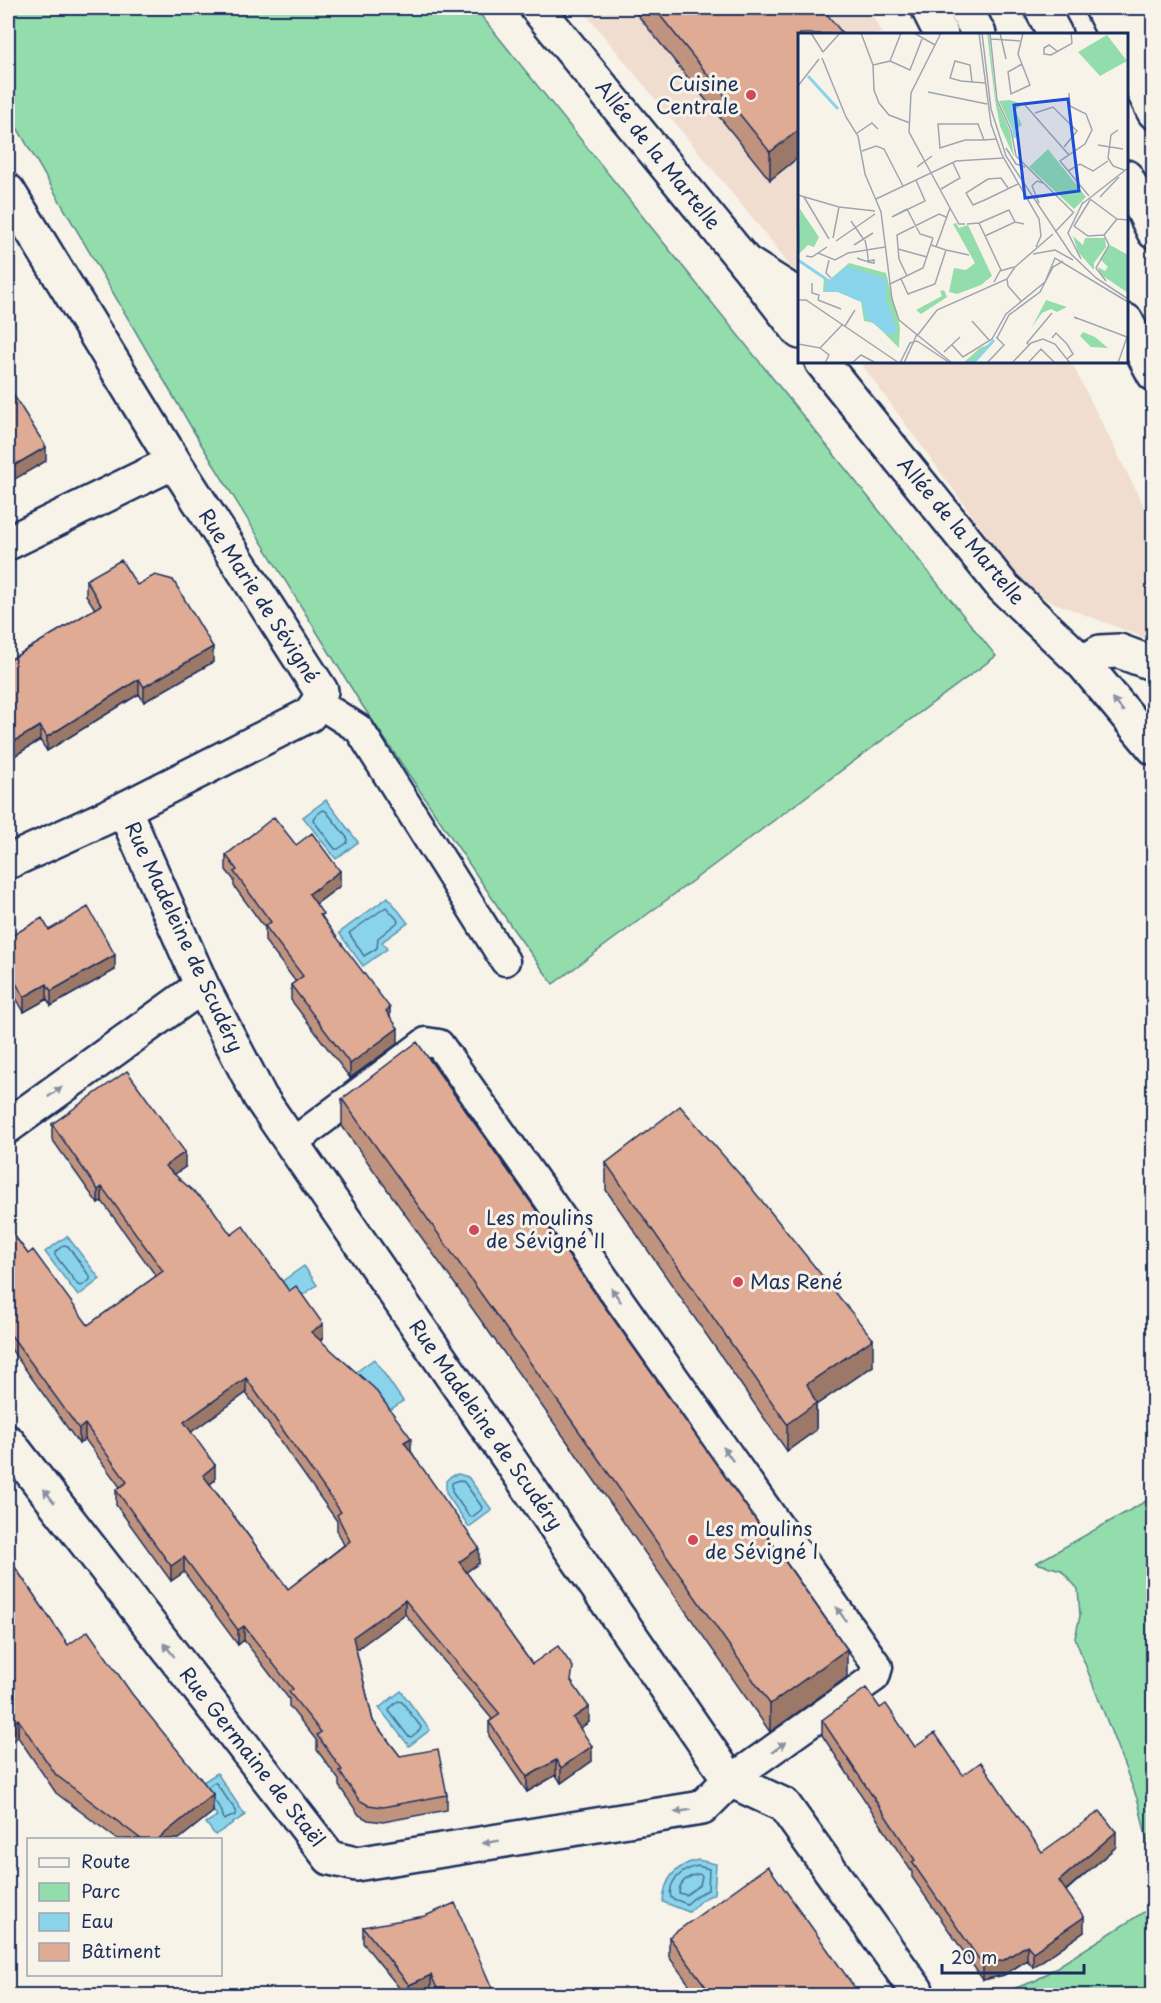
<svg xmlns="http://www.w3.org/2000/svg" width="1161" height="2003" viewBox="0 0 1161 2003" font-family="'Playpen Sans',sans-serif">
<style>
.built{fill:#f0ddcf}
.green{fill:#93ddad;stroke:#578686;stroke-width:1.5}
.water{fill:#89d4ea;stroke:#5d92b2;stroke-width:1.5}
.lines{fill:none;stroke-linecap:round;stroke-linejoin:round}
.shore{stroke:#477196;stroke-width:1.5}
.lane-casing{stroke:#1b2f5e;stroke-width:33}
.street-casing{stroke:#1b2f5e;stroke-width:38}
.primary-casing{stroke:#1b2f5e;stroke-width:38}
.lane{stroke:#f7f3e8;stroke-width:28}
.street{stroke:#f7f3e8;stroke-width:33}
.primary{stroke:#f7f3e8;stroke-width:33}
.wall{fill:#c0937f;stroke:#1b2f5e;stroke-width:1.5;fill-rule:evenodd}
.shaded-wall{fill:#9c7868;stroke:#1b2f5e;stroke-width:1.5}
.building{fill:#dfab94;stroke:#1b2f5e;stroke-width:1.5;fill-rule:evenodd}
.oneway{fill:#8991a3}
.poi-dot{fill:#d1495b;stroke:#f7f3e8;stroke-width:2}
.labels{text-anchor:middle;stroke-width:6;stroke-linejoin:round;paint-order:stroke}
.poi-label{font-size:20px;fill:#1b2f5e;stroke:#f7f3e8;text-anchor:start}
.street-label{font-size:20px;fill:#1b2f5e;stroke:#f7f3e8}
.inset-river{fill:none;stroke:#89d4ea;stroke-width:3}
.inset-road{fill:none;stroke:#9fa5b1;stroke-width:1.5}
.view{fill:#1d4ed8;fill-opacity:0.15;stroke:#1d4ed8;stroke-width:3}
.inset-edge{fill:none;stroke:#1b2f5e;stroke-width:3}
</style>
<rect width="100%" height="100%" fill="#f7f3e8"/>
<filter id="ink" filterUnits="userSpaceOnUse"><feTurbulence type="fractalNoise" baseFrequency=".0167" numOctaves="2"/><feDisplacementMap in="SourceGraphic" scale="12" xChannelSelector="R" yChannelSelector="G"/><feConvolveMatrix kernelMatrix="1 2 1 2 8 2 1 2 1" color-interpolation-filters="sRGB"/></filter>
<g filter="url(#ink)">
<path class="built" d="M581 8H868L883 34H800L799 279 776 247Z
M860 362H1071L1153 524V638L1150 640 1029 593Z"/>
<path class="green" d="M8 8H475L996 656 553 984 513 929 360 702 201 444 8 112Z
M1153 1497V1867L1138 1801 1075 1638 1080 1616 1078 1589 1061 1570 1036 1563Z
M1153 1906V1995H995L1035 1981Z"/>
<path class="water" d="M326 800 358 842 336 859 303 817Z
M388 897 408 923 382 942 387 949 363 966 339 933Z
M67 1236 100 1279 78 1296 45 1252Z
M304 1266 317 1285 277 1313 264 1294Z
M374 1359 403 1401 384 1414 348 1378Z
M458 1474 468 1477 492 1510 469 1527 446 1493V1481L451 1476Z
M401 1691 430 1730 409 1746 379 1708Z
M217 1773 245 1815 215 1835 206 1823 217 1816 197 1786Z
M698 1860 716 1864 714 1894 701 1900 689 1912 663 1902C664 1878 676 1865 698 1860Z"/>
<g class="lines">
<path class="shore" d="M323 810 326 811 348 839 347 843 338 849H335L313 820 314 817Z
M386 907 397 919 398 922 378 938 377 948 364 956 349 933Z
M64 1245 68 1246 90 1277V1280L81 1286 78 1285 55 1255V1252Z
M459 1480 464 1482 482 1507 481 1510 472 1517 469 1516 452 1492V1483Z
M398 1701 402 1702 421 1727 420 1730 411 1737 408 1736 389 1711 390 1708Z
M209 1786 213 1783H216L236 1811 235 1815 224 1820 222 1812 215 1801
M698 1866 709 1869 708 1890 697 1895 687 1904 671 1898C667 1881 683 1869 698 1866Z
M699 1874 702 1876 700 1885 686 1895 679 1893C679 1882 688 1876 699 1874Z"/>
<g class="lane-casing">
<path id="lane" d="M318 703 359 729 505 961
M292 1143 426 1042 439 1044 866 1650 878 1667 875 1677 730 1780"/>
</g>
<g class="street-casing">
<path id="street" d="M537 8 745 262 800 332
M1127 8 1154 55
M8 191 174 462 321 691 318 703 309 715 124 809 8 862
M822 362 1003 587 1083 663 1154 748
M8 543 174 462
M124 809 202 986 260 1097 730 1780 784 1805 916 1990
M8 1126 202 986
M8 1442 330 1858 356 1864 702 1808 730 1780"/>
</g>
<g class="primary-casing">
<path id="primary" d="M928 8 941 34
M965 8 979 34
M1041 8 1055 34
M1102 8 1115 34
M1126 57 1154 112
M1126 177 1154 232
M745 262 800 297
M1126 321 1154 374
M1083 663 1100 652 1119 651 1154 664"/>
</g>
<use href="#lane" class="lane"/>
<use href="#street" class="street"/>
<use href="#primary" class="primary"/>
</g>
<path class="wall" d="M632 8H822L800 34V156L770 180Z
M86 580 137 585 213 662 144 702 139 694 47 751 40 740 8 760V661L95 609 86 595Z
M296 845 340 886 316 904 323 918 390 1016 398 1043 350 1078 291 1000V985L296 982 265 941V928L234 886V880L226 870V855Z
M49 930 115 970 51 1006 47 999 24 1012 8 984V938Z
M342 1099 847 1677 770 1732 569 1444 342 1126Z
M52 1124 185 1167 174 1174 231 1235 323 1338 320 1340 411 1451 479 1563 466 1572 532 1664 572 1683 589 1722 580 1728 592 1761 561 1783 556 1775 527 1792 489 1736V1722L492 1719 405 1614 356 1649 373 1721 400 1756 447 1795V1810L383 1822 368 1820 359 1815 339 1786V1780L317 1750V1741L289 1706V1699L244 1640 238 1645 184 1572 171 1581 116 1505V1490L120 1487 85 1439 79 1444 8 1345V1227L28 1254 88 1325 156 1276 102 1201 98 1204 52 1139ZM246 1393 337 1521V1530L344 1545 288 1589 210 1484 215 1480 191 1432Z
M606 1163 873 1366 816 1405V1430L787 1451 606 1190Z
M8 1557 68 1645 213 1812 179 1839H117L56 1793 18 1737Z
M880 1708 915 1747 963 1775 1042 1852 1116 1847 1066 1891 1084 1932 1033 1967 1027 1960 1004 1975 983 1980 912 1877V1872L822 1735V1720Z
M363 1927 495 1995H433L431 1991 421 1995H405L363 1943Z
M669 1937 860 1995H697L669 1957Z"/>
<path class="shaded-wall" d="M800 129V156L770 180V152Z
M46 447V461L8 483V469Z
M213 647V662L144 702V687Z
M139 679V694L47 751V737Z
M40 726V740L8 760V745Z
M340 871V886L309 909V894Z
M115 955V970L51 1006V991Z
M47 984V999L24 1012V997Z
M390 1008V1022L386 1011Z
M398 1028V1043L350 1078V1064Z
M185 1152V1167L165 1181V1166Z
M102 1187V1201L98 1204V1190Z
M323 1324V1338L311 1347V1332Z
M873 1339V1366L816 1405V1430L787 1451V1424L807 1384Z
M246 1378V1393L184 1437V1422Z
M85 1424V1439L79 1444V1429Z
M411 1438V1453L404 1442Z
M215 1465V1480L203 1489V1475Z
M10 1537V1554L8 1556V1539Z
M479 1548V1563L459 1577V1562Z
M184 1557V1572L171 1581V1566Z
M405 1600V1614L353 1652V1637Z
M244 1626V1640L238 1645V1630Z
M847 1649V1677L770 1732V1704Z
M589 1707V1722L573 1733V1718Z
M18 1719V1737L8 1745V1727Z
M592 1746V1761L561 1783V1768Z
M556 1760V1775L527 1792V1777Z
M213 1794V1812L179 1839H158Z
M1116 1832V1847L1059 1896V1881Z
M1084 1917V1932L1033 1967V1952Z
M1027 1945V1960L1004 1975 983 1980V1965Z
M431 1975V1991L421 1995H409V1985Z"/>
<path class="building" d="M654 8H822L843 34H800V129L770 152Z
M8 386 46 447 8 469Z
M121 560 137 585 155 575 173 580 213 647 144 687 139 679 47 737 40 726 8 745V661L101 605 86 580Z
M274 817 296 845 312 833 340 871 309 894 323 914 320 915 390 1008 386 1011 398 1028 350 1064 291 985 303 976 265 926 271 922 234 872 237 870 226 855Z
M88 907 115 955 51 991 47 984 24 997 8 969V938L42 918 49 930Z
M417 1042 847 1649 770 1704 569 1417 342 1099Z
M127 1071 185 1152 165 1166 212 1208 231 1235 243 1226 289 1291 296 1286 323 1324 311 1332 374 1388 411 1438 404 1442 479 1548 459 1562 532 1664 558 1646 573 1667 571 1681 589 1707 573 1718 592 1746 561 1768 556 1760 527 1777 489 1722 500 1714 405 1600 353 1637 373 1721 400 1756 438 1749 447 1795 383 1807 368 1805 359 1800 339 1771 342 1770 317 1735 321 1732 289 1692 293 1689 244 1626 238 1630 184 1557 171 1566 116 1490 127 1482 85 1424 79 1429 8 1331V1227L28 1254 33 1250 88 1325 163 1271 102 1187 98 1190 52 1124ZM246 1378 341 1512 337 1515 350 1541 288 1589 203 1475 215 1465 184 1422Z
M680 1106 749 1185 873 1339 807 1384 816 1403 787 1424 606 1163Z
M8 1557 68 1645 88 1631 132 1694 213 1794 158 1839H141L56 1775 18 1719 8 1727Z
M866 1688 880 1708 886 1704 915 1747 935 1733 963 1775 981 1762 1042 1852 1100 1811 1116 1832 1059 1881 1084 1917 1033 1952 1027 1945 1004 1960 983 1965 912 1862 915 1860 822 1720Z
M768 1866 860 1995H712L669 1937Z
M455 1903 495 1995H440L431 1975 409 1985 363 1927 425 1916Z"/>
<defs><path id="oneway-solid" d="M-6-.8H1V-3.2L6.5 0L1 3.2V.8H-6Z" transform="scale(1.5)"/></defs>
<g class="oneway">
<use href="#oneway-solid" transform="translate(1118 705) rotate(-130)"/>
<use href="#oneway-solid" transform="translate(55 1092) rotate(-36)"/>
<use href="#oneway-solid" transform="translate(616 1295) rotate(-125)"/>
<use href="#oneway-solid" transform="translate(728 1454) rotate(-125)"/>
<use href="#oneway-solid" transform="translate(49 1496) rotate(-128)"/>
<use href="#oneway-solid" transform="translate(841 1614) rotate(-125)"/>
<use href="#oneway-solid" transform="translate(169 1650) rotate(-128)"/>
<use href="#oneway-solid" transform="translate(779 1747) rotate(-37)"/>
<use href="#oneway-solid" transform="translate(683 1811) rotate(171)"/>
<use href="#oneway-solid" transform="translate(491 1842) rotate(171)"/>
</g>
</g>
<g class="poi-dot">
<circle cx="751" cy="95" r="6"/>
<circle cx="474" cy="1230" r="6"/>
<circle cx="738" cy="1282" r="6"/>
<circle cx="693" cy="1540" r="6"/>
</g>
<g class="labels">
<g class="poi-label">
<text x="739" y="91" text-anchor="end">Cuisine<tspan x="739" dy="23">Centrale</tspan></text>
<text x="486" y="1225">Les moulins<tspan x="486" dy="23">de Sévigné II</tspan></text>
<text x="750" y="1289">Mas René</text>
<text x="705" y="1536">Les moulins<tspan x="705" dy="23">de Sévigné I</tspan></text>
</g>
<g class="street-label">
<text transform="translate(658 155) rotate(51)" y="7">Allée de la Martelle</text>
<text transform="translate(961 531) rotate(50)" y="7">Allée de la Martelle</text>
<text transform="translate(259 596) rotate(57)" y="7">Rue Marie de Sévigné</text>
<text transform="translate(184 937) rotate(65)" y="7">Rue Madeleine de Scudéry</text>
<text transform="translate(486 1425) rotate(55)" y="7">Rue Madeleine de Scudéry</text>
<text transform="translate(252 1757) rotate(52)" y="7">Rue Germaine de Staël</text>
</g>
</g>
<g transform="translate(798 33)">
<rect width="330" height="330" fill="#f7f3e8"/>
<path d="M189 0H191L198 67 212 98 216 124 202 93 197 67ZM309 2 329 28 302 43 280 19ZM212 67 225 71 217 77 224 92 215 98 201 68ZM250 116 288 164 276 176 231 134ZM2 176 21 204 16 214 10 212 0 222ZM158 190 161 195 170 192 194 243 183 252 159 261 151 259 156 235 168 237 177 230 155 191ZM275 203 285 212 287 205H307L308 214 296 230V237L280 219ZM312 212 330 222V260L302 241 300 234 307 238 310 234 302 226ZM51 230 88 240 102 294 101 315 76 290 66 288 63 269 40 259H25L26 243 30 248ZM146 257 149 264 123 281 118 277 144 263 142 258ZM248 267 269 274 259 279 253 276 244 280 234 294ZM285 299 297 304 310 315 293 314 282 303ZM195 310 176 330H165L182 315Z" fill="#93ddad"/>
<path d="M49 233 88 246V266L99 297 96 301H89L68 285 64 269 40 259H27V252Z" fill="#89d4ea"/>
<path class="inset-river" d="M10 43 40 76M212 70 217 105M0 227 34 250M175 330 196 307"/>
<path class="inset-road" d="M13 0 25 19M63 0 75 32 76 57 81 70 91 82 112 90M116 0 137 12M181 0 193 91 204 122 241 186 243 203 238 214M184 0 193 76 208 123 273 221 298 245 330 266M192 0 199 67 213 97 218 123 276 180M202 0 208 26M193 6 222 8M259 18 251 12 246 15V21L253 22 273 11 274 10 273 0M25 19 42 0M24 25 48 84 60 103 67 141 83 179 94 266 101 287 154 330M92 28 112 37 124 6M224 31 210 39 213 61 232 52 220 21 225 0M75 32 92 28 103 0M174 49 172 32 157 28 152 45 163 48 187 50M0 53 21 26M130 59 189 71M271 60 272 73 288 81 294 97 287 111 262 128 291 163M227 72 271 122M237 80 255 74 279 98 266 114M320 97 313 102 310 125 315 133 326 137M59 100 74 90 80 96M186 107 180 91H140L142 115 167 107H186L198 106M300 112 325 116M208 115 218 131 227 134M64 118 78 113 86 116 105 153M124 130 119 134 134 123M270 138 282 131 295 138 310 128M210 155 203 145 190 146 168 160 175 172 189 166 220 151M143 156 162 145 155 130M0 162 41 174 77 178M6 164 31 206M302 164 321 144M78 166 158 128 205 125M292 166 319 186 330 187M292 167 276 193 290 203 306 202M241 170 234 153 239 148 245 150M284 171 330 135M152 175 161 191H167M109 176 94 184 127 168 118 147M109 176 122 201 135 205M53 188 66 207M181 190 211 177 217 189M169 191 181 190 203 237M257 199 276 179M306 202 311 212 298 235 308 248M306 202 319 186M187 203 217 189 226 191M35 205 41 174M38 208 77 181M56 212 75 200M138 214 152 175 111 99 113 60 143 0M100 216 129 224M148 217 171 222M20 220 37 227 50 220 87 214M235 221 257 217 275 227M8 223 14 224 29 214M59 225 67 228H70L76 227V230L70 229V225L69 217 67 207M283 226 270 200 285 169M31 227 28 240 33 245M109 243 101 226 99 202 141 181 148 184M103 246 110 261 137 251 148 217 133 212M209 246 210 253 224 269M196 249 202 238 216 234M14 250V260L21 262 20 267M92 251 125 235 135 205M0 267H8L101 330M20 267 43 276M279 286 276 284 329 304M174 288 191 307M47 293 57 277M119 303 139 277 209 246 217 234 255 201M199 305 211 282 242 259 255 234 265 228M254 305 258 300 269 311 275 321 269 326M0 311 22 315 45 291M154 312 165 324 194 306 208 281 247 249 257 225 330 269M231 312 229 310 254 280M22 315 31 322 27 330M146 319 162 304M54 330 63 322 78 330M102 330 112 310 119 308 152 330M106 330 119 301M189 330 206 312 198 304M214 330 233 310 245 306 257 311 272 330M230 330 243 316 257 330M320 330 330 301"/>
<path class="view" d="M270 66 281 158 227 165 216 72Z"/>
<rect width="330" height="330" class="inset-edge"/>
</g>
<rect width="1161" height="2003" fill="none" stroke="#f7f3e8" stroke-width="30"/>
<rect x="15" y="15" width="1131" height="1973" fill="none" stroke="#1b2f5e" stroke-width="2" filter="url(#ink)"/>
<rect x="27" y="1838" width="195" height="138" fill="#f7f3e8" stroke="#9fa5b1" stroke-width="1.5"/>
<rect x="39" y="1858" width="30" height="9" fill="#f7f3e8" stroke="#9fa5b1" stroke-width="1.5"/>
<text x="81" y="1868" font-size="18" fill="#1b2f5e">Route</text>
<rect x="39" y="1883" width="30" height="18" fill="#93ddad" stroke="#9fa5b1" stroke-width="1.5"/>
<text x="81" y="1898" font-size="18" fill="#1b2f5e">Parc</text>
<rect x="39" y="1913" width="30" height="18" fill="#89d4ea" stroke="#9fa5b1" stroke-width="1.5"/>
<text x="81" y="1928" font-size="18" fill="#1b2f5e">Eau</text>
<rect x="39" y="1943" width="30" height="18" fill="#dfab94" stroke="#9fa5b1" stroke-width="1.5"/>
<text x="81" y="1958" font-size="18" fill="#1b2f5e">Bâtiment</text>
<path d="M942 1964v9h142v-9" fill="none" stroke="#1b2f5e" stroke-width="3"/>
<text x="951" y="1964" font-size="18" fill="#1b2f5e" stroke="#f7f3e8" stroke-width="4.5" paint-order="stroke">20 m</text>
</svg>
